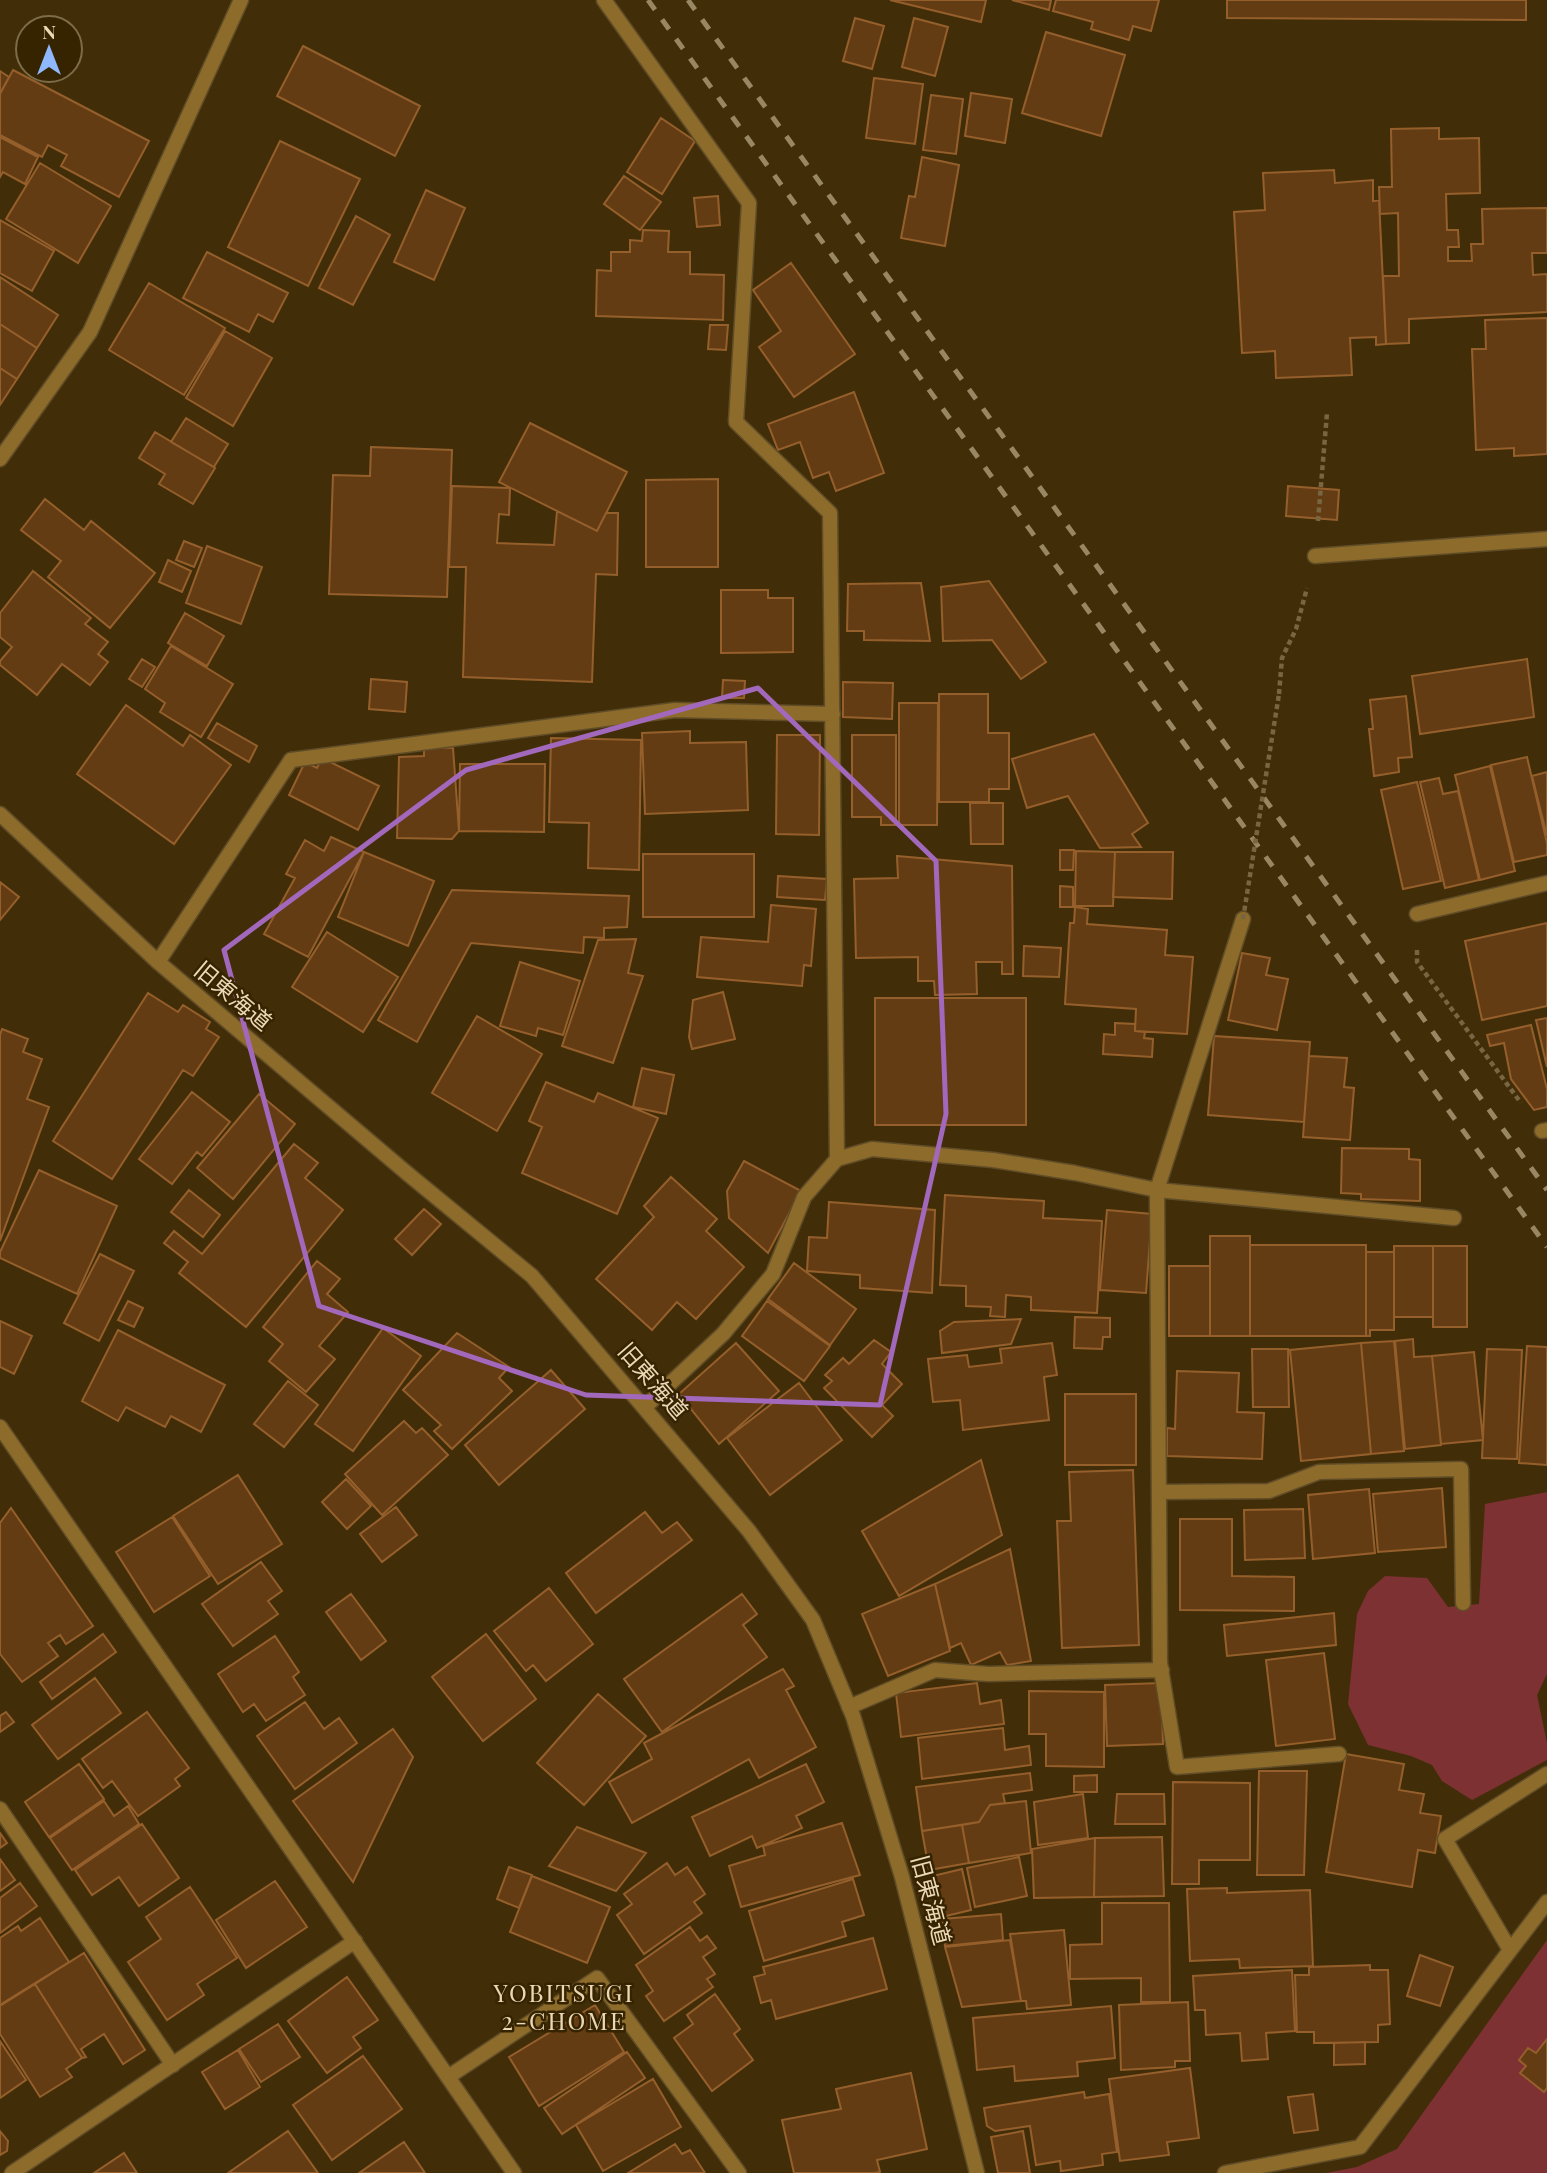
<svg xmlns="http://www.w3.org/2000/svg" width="1547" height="2173" viewBox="0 0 1547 2173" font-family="'Playfair Display','Noto Sans JP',serif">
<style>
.green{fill:#7d3133}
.building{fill:#643c14;stroke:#955f2c;stroke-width:2}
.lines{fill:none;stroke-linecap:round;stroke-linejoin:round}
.service-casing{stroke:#604d28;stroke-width:17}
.minor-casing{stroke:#604d28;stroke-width:17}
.tertiary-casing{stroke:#604d28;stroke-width:17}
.path{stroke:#786541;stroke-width:4.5;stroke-dasharray:5 3.5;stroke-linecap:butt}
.service{stroke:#8d6b2a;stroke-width:14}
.minor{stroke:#8d6b2a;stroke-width:14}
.tertiary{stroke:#8d6b2a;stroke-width:14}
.rail{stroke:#998663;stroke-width:5;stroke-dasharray:12 12;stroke-linecap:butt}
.path-bridge{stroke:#786541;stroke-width:4.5;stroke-dasharray:5 3.5;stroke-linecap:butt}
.marked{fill:none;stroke:#a268bc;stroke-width:5;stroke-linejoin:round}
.labels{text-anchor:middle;stroke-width:5;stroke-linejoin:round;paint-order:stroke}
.street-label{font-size:23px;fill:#ebd8b7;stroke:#362400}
.neighbourhood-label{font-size:24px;letter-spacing:2px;fill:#ebd8b7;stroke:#362400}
</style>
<rect width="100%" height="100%" fill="#412e08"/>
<path class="green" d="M1547 1492V1674L1537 1695 1547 1743V1760L1472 1800 1442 1781 1432 1765 1411 1756 1368 1745 1348 1704 1357 1614 1368 1591 1385 1576 1427 1578 1448 1607 1479 1604 1485 1504Z
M1547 1940V2173H1326L1357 2167 1397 2149Z"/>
<path class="building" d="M890 0H986L981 22Z
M1012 0H1051L1049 10Z
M1056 0H1159L1151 31 1133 26 1129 40 1091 29 1093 22 1053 11Z
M1227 0H1526V20L1227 18Z
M855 18 884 26 872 69 843 61Z
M914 18 948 27 935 76 902 67Z
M1046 32 1125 55 1101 136 1022 113Z
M303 46 420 106 395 156 277 96Z
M13 70 149 141 119 197 61 166 67 155 48 145 42 157 0 135V94Z
M0 71 9 77 0 94Z
M874 78 923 84 915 144 866 138Z
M971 93 1012 99 1005 143 965 136Z
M931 95 963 99 956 154 923 150Z
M661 118 695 141 662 194 627 172Z
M1439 128V139L1479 138 1480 193 1446 194 1447 230H1458L1459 247H1448V261H1472L1471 244H1483L1482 209 1547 208V253H1532L1533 275 1547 274V312L1409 319V343L1386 344 1383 276H1399L1398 213 1380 214 1379 187H1392L1391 129Z
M0 137 38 157 25 184 3 172 0 177Z
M280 141 360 179 308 286 228 247Z
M922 157 959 165 945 246 901 238 909 196 915 197Z
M40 163 111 206 78 263 6 219Z
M1334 170 1335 183 1373 180V201L1379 200 1386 344 1376 345V337L1350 338 1352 375 1276 378 1275 351 1242 353 1234 212 1265 210 1263 173Z
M624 176 661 202 640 230 604 204Z
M426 190 465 208 434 280 394 262Z
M718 196 720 225 697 227 694 198Z
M356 216 390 235 353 305 319 288Z
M0 220 54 251 32 291 0 273Z
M643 230 669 231 668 252H690V274L724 275 723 320 596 316 597 270 611 271V252H630V240L642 241Z
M207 252 288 293 273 322 258 314 249 332 183 298Z
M791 263 855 354 794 397 759 347 781 331 753 290Z
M0 277 58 315 37 348 0 324Z
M149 283 225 328 184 395 109 350Z
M1547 318V454L1514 456V448L1476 450 1472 349H1486L1485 320Z
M0 324 37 348 17 379 0 368Z
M710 325H728L726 350 708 349Z
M225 331 272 358 233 426 186 398Z
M0 368 17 379 0 405Z
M854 392 884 473 836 491 829 472 813 478 800 442 778 450 768 424Z
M186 418 228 444 214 467 171 442Z
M530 423 627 472 597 531 499 482Z
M155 432 215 468 193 504 159 484 165 474 139 458Z
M371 447 452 450 447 597 329 594 333 475 370 476Z
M718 479V567H646V480Z
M452 486 510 488 509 515 499 514 497 543 554 545 557 511 597 531 606 513H618L617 575 596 574 592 682 463 677 466 567H449Z
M1288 486 1339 490 1337 520 1286 516Z
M45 499 84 530 91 521 155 573 110 628 48 577 61 561 21 530Z
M184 541 202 548 194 567 176 560Z
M207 546 262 567 241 624 186 603Z
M168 560 191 571 182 592 159 582Z
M33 571 91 618 85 624 108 642 98 654 108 662 90 685 62 664 37 695 0 665V661L12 647 0 637V613Z
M989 581 1046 662 1021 679 992 640 943 641 941 587Z
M921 583 930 641 864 640V631H847L848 584Z
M721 590H768V598H793V652L721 653Z
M185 613 224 636 207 666 168 643Z
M171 646 233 684 201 737 160 712 165 703 145 689Z
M142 659 155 667 142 687 129 679Z
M1527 659 1534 717 1420 734 1412 676Z
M371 679 407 682 405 712 369 709Z
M723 680 745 681 744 698H722Z
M843 682 893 683 892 719 843 717Z
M939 694H988V733H1009V789H989V802H939Z
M1406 696 1412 757 1398 758 1399 772 1374 776 1369 729H1373L1370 700Z
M899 703H938L937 825H899Z
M126 705 183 746 190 735 231 765 174 844 77 774Z
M217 723 257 746 249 762 208 738Z
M690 731V743L746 742 748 810 645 814 642 733Z
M1094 734 1148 823 1132 834 1141 847 1100 848 1068 796 1027 808 1012 759Z
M777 735H820L819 835 776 834Z
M852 735H896V825H881V817H852Z
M551 738 641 740 639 870 588 868 589 823 549 822Z
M424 747 453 748 459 831 452 839 397 838 399 757 424 756Z
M1527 757 1547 843V855L1514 862 1491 765Z
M322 758 379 786 358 830 289 795 305 762 317 768Z
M460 764H545L544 832 459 831Z
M1490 766 1515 871 1480 880 1455 775Z
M1547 772V836L1532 776Z
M1439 778 1443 794 1458 791 1479 880 1445 888 1420 782Z
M1417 782 1441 881 1403 889 1381 790Z
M970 803H1003V844H971Z
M331 837 364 852 308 957 264 934 295 878 286 874 305 840 324 851Z
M1060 850H1074L1073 870H1060Z
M1076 851 1115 852 1113 906H1075Z
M364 852 434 881 408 946 338 917Z
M1115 852H1173L1172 899 1113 897Z
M643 854H754V917H643Z
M897 856 1012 866 1013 974H1002V962H976L977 994 935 995 934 981H918V957L856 958 854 879 898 878Z
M778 876 827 879 825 900 777 897Z
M0 882 19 897 0 920Z
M1060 886 1073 887V907H1060Z
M452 890 629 896 627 927 604 928V938L584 937 583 953 471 943 417 1042 378 1020Z
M771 905 816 909 811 966 804 965 802 986 697 977 701 937 768 942Z
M1075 907 1088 909 1087 924 1167 930 1165 955 1193 957 1187 1034 1135 1031 1136 1009 1065 1004 1070 923H1074Z
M1547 923V1006L1482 1020 1465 941Z
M327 932 398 977 363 1032 292 987Z
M636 939 628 973 643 976 613 1063 562 1046 598 940Z
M1024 946 1061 948 1059 977 1023 976Z
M1242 953 1270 958 1266 975 1288 979 1277 1030 1228 1020Z
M520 962 580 981 563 1035 538 1028 536 1036 500 1026Z
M723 992 735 1039 692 1049 689 1037 693 1000Z
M148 993 178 1012 183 1005 210 1022 206 1029 219 1037 193 1076 183 1070 112 1179 53 1141Z
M875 998H1026V1125H875Z
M477 1016 542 1054 497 1131 432 1093Z
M1547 1018V1067L1536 1020Z
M1115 1023 1135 1024V1031L1145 1032 1144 1038 1153 1039 1152 1057 1103 1054 1104 1034 1115 1035Z
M1531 1025 1547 1089V1107L1534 1110 1511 1079 1504 1043 1490 1046 1487 1035Z
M2 1029 28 1039 23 1052 42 1059 27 1099 49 1107 0 1241V1035Z
M1214 1036 1310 1042 1304 1122 1208 1115Z
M1309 1056 1347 1058 1344 1087 1354 1088 1350 1140 1303 1137Z
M642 1068 674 1075 666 1114 633 1107Z
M546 1082 594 1102 598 1093 658 1118 617 1214 522 1173 542 1127 529 1121Z
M192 1092 230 1122 202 1156 197 1152 172 1184 139 1159Z
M259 1094 295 1124 233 1199 197 1168Z
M294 1144 318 1163 305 1178 343 1210 246 1327 179 1273 188 1262 164 1243 174 1231 202 1254Z
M1342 1148 1409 1149V1159L1420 1160V1201L1361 1199V1194L1341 1193Z
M744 1161 801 1191 768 1253 729 1218 727 1191Z
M39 1170 117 1206 77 1294 0 1258V1252Z
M671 1177 717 1219 706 1231 744 1267 696 1319 677 1302 652 1330 596 1279 654 1217 644 1206Z
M189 1190 220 1215 203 1237 171 1212Z
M945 1195 1044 1201 1043 1218 1102 1221 1097 1313 1031 1310V1297L1006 1295 1005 1317 990 1316 991 1307 966 1306V1286L940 1285Z
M829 1202 935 1210 932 1293 860 1288V1275L807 1271 809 1237 827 1238Z
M424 1209 441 1224 412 1255 395 1239Z
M1107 1210 1152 1214 1146 1293 1100 1290Z
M1210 1236H1250V1336H1210Z
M1250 1245H1366V1336H1250Z
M1394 1246H1433V1317H1394Z
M1433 1246H1467V1327H1433Z
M1366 1252H1394V1330H1370V1336H1366Z
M100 1254 134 1271 99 1341 64 1323Z
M317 1261 340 1279 327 1294 348 1312 319 1346 335 1359 306 1392 269 1361 283 1344 263 1327Z
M794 1263 856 1309 830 1345 768 1299Z
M1169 1266H1210V1336H1169Z
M128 1301 143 1308 134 1327 118 1320Z
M767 1301 830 1346 804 1381 742 1336Z
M1075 1317 1110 1318V1337H1103L1102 1349 1074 1348Z
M1021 1319 1011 1344 942 1353 940 1331 954 1322Z
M0 1321 32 1336 14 1374 0 1367Z
M383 1328 421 1356 353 1451 315 1424Z
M118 1330 225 1385 201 1432 171 1416 165 1427 126 1407 118 1421 82 1401Z
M457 1333 509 1367 499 1378 512 1391 452 1449 434 1431 441 1425 403 1390Z
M1413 1339 1414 1357 1432 1356 1441 1445 1405 1449 1395 1341Z
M874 1340 891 1352 882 1364 902 1384 882 1405 893 1416 872 1437 824 1388 832 1381 825 1375 843 1358 849 1364Z
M1394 1341 1404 1451 1371 1454 1361 1343Z
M736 1343 779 1391 719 1444 679 1394Z
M1052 1343 1057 1375 1044 1377 1049 1420 963 1430 960 1400 933 1402 928 1359 967 1355 969 1367 1002 1363 1000 1349Z
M1361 1343 1371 1454 1301 1461 1290 1350Z
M1527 1346 1547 1347V1465L1519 1463Z
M1252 1349H1288L1289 1407H1253Z
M1487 1349 1522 1350 1517 1459 1482 1458Z
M1474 1352 1483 1440 1441 1444 1432 1356Z
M551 1370 585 1409 499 1485 465 1445Z
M1177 1371 1239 1373 1237 1412 1264 1413 1262 1459 1167 1456V1428L1175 1429Z
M288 1381 318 1405 284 1447 254 1424Z
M799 1383 842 1440 770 1495 727 1438Z
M1065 1394H1136V1465H1065Z
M404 1421 416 1433 422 1428 448 1455 382 1515 345 1474Z
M981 1460 1002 1535 899 1596 862 1531Z
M1133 1470 1139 1645 1062 1648 1057 1521H1071L1069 1472Z
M238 1475 282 1544 218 1584 173 1516Z
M346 1479 371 1506 347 1529 322 1502Z
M1442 1488 1446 1547 1378 1552 1373 1494Z
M1369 1489 1375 1553 1313 1559 1308 1495Z
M396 1507 417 1535 382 1562 360 1534Z
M11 1508 93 1626 66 1644 60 1635 48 1643 58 1656 22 1682 0 1654V1523Z
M1303 1509 1305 1558 1245 1560 1244 1510Z
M645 1512 662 1533 677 1522 692 1540 596 1613 566 1573Z
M172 1517 210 1576 154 1612 116 1552Z
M1180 1519H1232V1576L1294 1577V1611L1180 1610Z
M1010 1549 1031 1661 1007 1665 1000 1652 971 1665 961 1643 950 1648 935 1584Z
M261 1562 282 1591 268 1601 278 1614 233 1646 202 1604Z
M935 1584 950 1651 888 1676 862 1614Z
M549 1588 593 1644 546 1681 533 1665 526 1671 494 1631Z
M351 1594 386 1641 361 1660 326 1612Z
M742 1594 757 1614 743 1625 767 1657 662 1732 624 1679Z
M1334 1613 1336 1645 1227 1656 1224 1625Z
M103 1634 116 1652 52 1699 40 1682Z
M486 1634 536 1699 483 1741 432 1677Z
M275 1636 299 1672 293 1677 305 1695 266 1721 254 1704 243 1712 218 1674Z
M1324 1653 1335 1739 1276 1746 1266 1660Z
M783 1669 794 1686 786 1690 816 1747 759 1778 749 1759 632 1823 609 1782 652 1759 644 1743Z
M95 1678 121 1713 58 1759 32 1725Z
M977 1683 980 1704 1001 1700 1004 1724 901 1737 896 1693Z
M1161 1683 1163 1744 1107 1746 1105 1685Z
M1029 1691 1104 1692V1767L1046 1766V1734H1029Z
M598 1694 646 1736 584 1805 537 1763Z
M305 1702 324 1729 339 1718 357 1743 295 1789 257 1736Z
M6 1712 14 1722 0 1732V1716Z
M147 1712 189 1768 175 1779 180 1786 138 1816 112 1781 103 1788 82 1759Z
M1003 1728 1005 1750 1029 1746 1031 1765 922 1779 918 1738Z
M393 1729 413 1757 353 1882 293 1801Z
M1346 1754 1404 1764 1399 1790 1424 1794 1420 1813 1441 1816 1435 1853 1418 1850 1412 1887 1326 1872Z
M79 1764 104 1799 49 1837 25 1802Z
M806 1764 824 1802 796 1816 802 1828 757 1848 752 1836 710 1856 692 1817Z
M1259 1771H1307L1304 1875H1257Z
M1030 1773 1032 1790 1003 1794 1005 1803 990 1805 979 1822 922 1831 916 1787Z
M1097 1775V1792H1074V1776Z
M1173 1782 1250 1783V1860H1199V1884H1172Z
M1083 1794 1088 1838 1038 1845 1034 1802Z
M1117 1794H1164L1165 1824H1115Z
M104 1801 114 1816 128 1806 139 1824 72 1870 50 1838Z
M1026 1801 1031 1853 969 1863 962 1825 979 1822 990 1805Z
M842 1823 860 1875 741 1907 729 1866 765 1855 763 1846Z
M142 1824 179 1878 139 1906 119 1877 92 1895 75 1870Z
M962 1825 969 1863 929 1870 922 1831Z
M577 1827 646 1853 616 1891 549 1866Z
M0 1833 7 1843 0 1848Z
M1162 1837 1164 1896 1094 1897 1095 1838Z
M1095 1838 1094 1897 1034 1898 1032 1849Z
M1019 1857 1027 1896 975 1907 967 1868Z
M0 1859 15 1880 0 1891Z
M667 1863 675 1875 687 1867 705 1894 694 1902 702 1913 644 1954 617 1915 632 1904 624 1894Z
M509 1867 532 1875 519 1908 497 1899Z
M962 1869 971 1910 942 1917 933 1876Z
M532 1876 610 1907 587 1963 510 1932Z
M853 1879 864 1915 842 1922 846 1936 764 1961 749 1911Z
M275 1881 307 1927 246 1968 216 1920Z
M20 1883 37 1906 0 1933V1898Z
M190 1887 237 1958 197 1984 204 1995 167 2020 128 1962 161 1939 146 1917Z
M1227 1888V1893L1310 1890 1313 1966 1240 1968 1239 1959 1190 1961 1187 1889Z
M1102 1903H1169L1170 2002H1141V1978L1070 1979V1945L1102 1944Z
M1001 1914 1003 1940 945 1946 942 1919Z
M40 1918 69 1962 0 2005V1938L18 1926 21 1931Z
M690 1927 700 1941 707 1936 716 1948 703 1957 715 1974 707 1979 713 1987 664 2021 646 1996 653 1991 636 1965Z
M1064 1930 1071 2005 1027 2009 1026 2001H1021L1010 1934Z
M873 1938 887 1989 776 2019 771 2000 761 2003 754 1977 765 1974 763 1967Z
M1010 1940 1021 2001 962 2007 945 1947Z
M84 1953 145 2050 123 2064 104 2034 81 2049 86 2057 82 2058 35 1984Z
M1420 1955 1453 1967 1440 2006 1407 1996Z
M1370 1965V1970H1388L1390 2024 1378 2025V2042L1314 2043V2032H1297L1295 1975H1309V1967Z
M1292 1970 1295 2031 1266 2033 1268 2059 1242 2061 1240 2033 1206 2035 1205 2010H1195L1193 1976Z
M347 1977 378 2020 353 2037 361 2048 327 2073 288 2021Z
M35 1984 82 2058 66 2069 72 2077 40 2097 0 2034V2006Z
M715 1994 740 2029 734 2034 753 2060 712 2091 674 2038 693 2024 687 2015Z
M1188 2002 1190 2061H1175V2067L1121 2070 1119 2005Z
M595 2005 624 2052 539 2106 509 2057Z
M1111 2006 1115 2058 1077 2062 1078 2076 1015 2081 1014 2066 977 2070 973 2018Z
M278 2024 300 2057 261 2082 239 2049Z
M1547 2039V2088L1544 2092 1520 2073 1526 2066 1519 2060 1528 2048 1536 2053Z
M0 2041 26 2080 0 2098Z
M1365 2042V2064L1334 2065V2043Z
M238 2050 260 2087 225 2109 202 2072Z
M627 2052 645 2078 562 2134 544 2108Z
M363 2056 402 2109 332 2160 293 2105Z
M1190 2068 1199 2138 1167 2142 1169 2155 1120 2161 1109 2079Z
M911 2073 927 2149 877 2160 880 2172 874 2173H794L782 2120 841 2109 836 2089Z
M653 2079 681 2127 603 2171 576 2125Z
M1084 2092 1085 2098 1109 2094 1117 2152 1102 2154 1103 2165 1061 2171 1060 2161 1036 2165 1030 2126 995 2131 987 2126 984 2108Z
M1313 2094 1318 2130 1294 2133 1288 2097Z
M0 2131 8 2141 7 2151 0 2155Z
M288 2131 318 2173H228Z
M1023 2131 1030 2173H998L991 2137Z
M404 2142 425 2173H359Z
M675 2144 682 2154 690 2150 705 2173H628Z
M124 2153 137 2173H94Z"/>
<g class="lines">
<g class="service-casing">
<path id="service" d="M604 0 749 203 736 422 830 513 837 1159
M291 760 675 710 833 714
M1542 1131 1547 1130
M645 1407 723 1334 773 1274 804 1197 837 1159 872 1149 993 1160 1075 1173 1157 1190 1243 919
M1159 1492 1269 1491 1319 1472 1461 1469 1463 1603
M849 1707 935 1670 988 1674 1162 1670
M1339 1754 1177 1767 1160 1663 1157 1190 1454 1218
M0 1809 173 2065
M1510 1950 1445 1839 1547 1774
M448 2077 597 1978 739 2173
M1225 2173 1360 2147 1547 1902"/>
</g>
<g class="minor-casing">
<path id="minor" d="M1315 556 1547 539
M0 814 158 962 408 1174 532 1276 749 1531 813 1620 853 1716 902 1877 977 2173
M1417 914 1547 883
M158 962 291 760
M0 1427 514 2173
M12 2173 355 1941"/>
</g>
<g class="tertiary-casing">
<path id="tertiary" d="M0 459 90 332 241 0"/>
</g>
<path class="path" d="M1318 521 1327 413
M1279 694 1282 658 1296 629 1307 588
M1417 950V962L1521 1103"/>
<use href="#service" class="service"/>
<use href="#minor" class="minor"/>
<use href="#tertiary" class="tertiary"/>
<path class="rail" d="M648 0 1547 1247
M688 0 1547 1190"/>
<path class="path-bridge" d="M1243 919 1279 694"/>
</g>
<path class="marked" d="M758 688 936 861 946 1114 880 1405 586 1395 319 1306 224 950 466 770Z"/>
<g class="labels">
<g class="street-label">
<text transform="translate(233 996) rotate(40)" y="8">旧東海道</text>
<text transform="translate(653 1381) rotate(49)" y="8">旧東海道</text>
<text transform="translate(931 1900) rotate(75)" y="8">旧東海道</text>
</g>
<g class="neighbourhood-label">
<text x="564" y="2002">YOBITSUGI<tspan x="564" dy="28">2-CHOME</tspan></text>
</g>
</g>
<g transform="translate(49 49)"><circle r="33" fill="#362400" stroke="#7e6c49" stroke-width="2"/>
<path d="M0-5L12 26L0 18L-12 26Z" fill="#90b8fd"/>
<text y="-10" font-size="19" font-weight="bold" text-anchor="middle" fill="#ebd8b7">N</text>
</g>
</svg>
